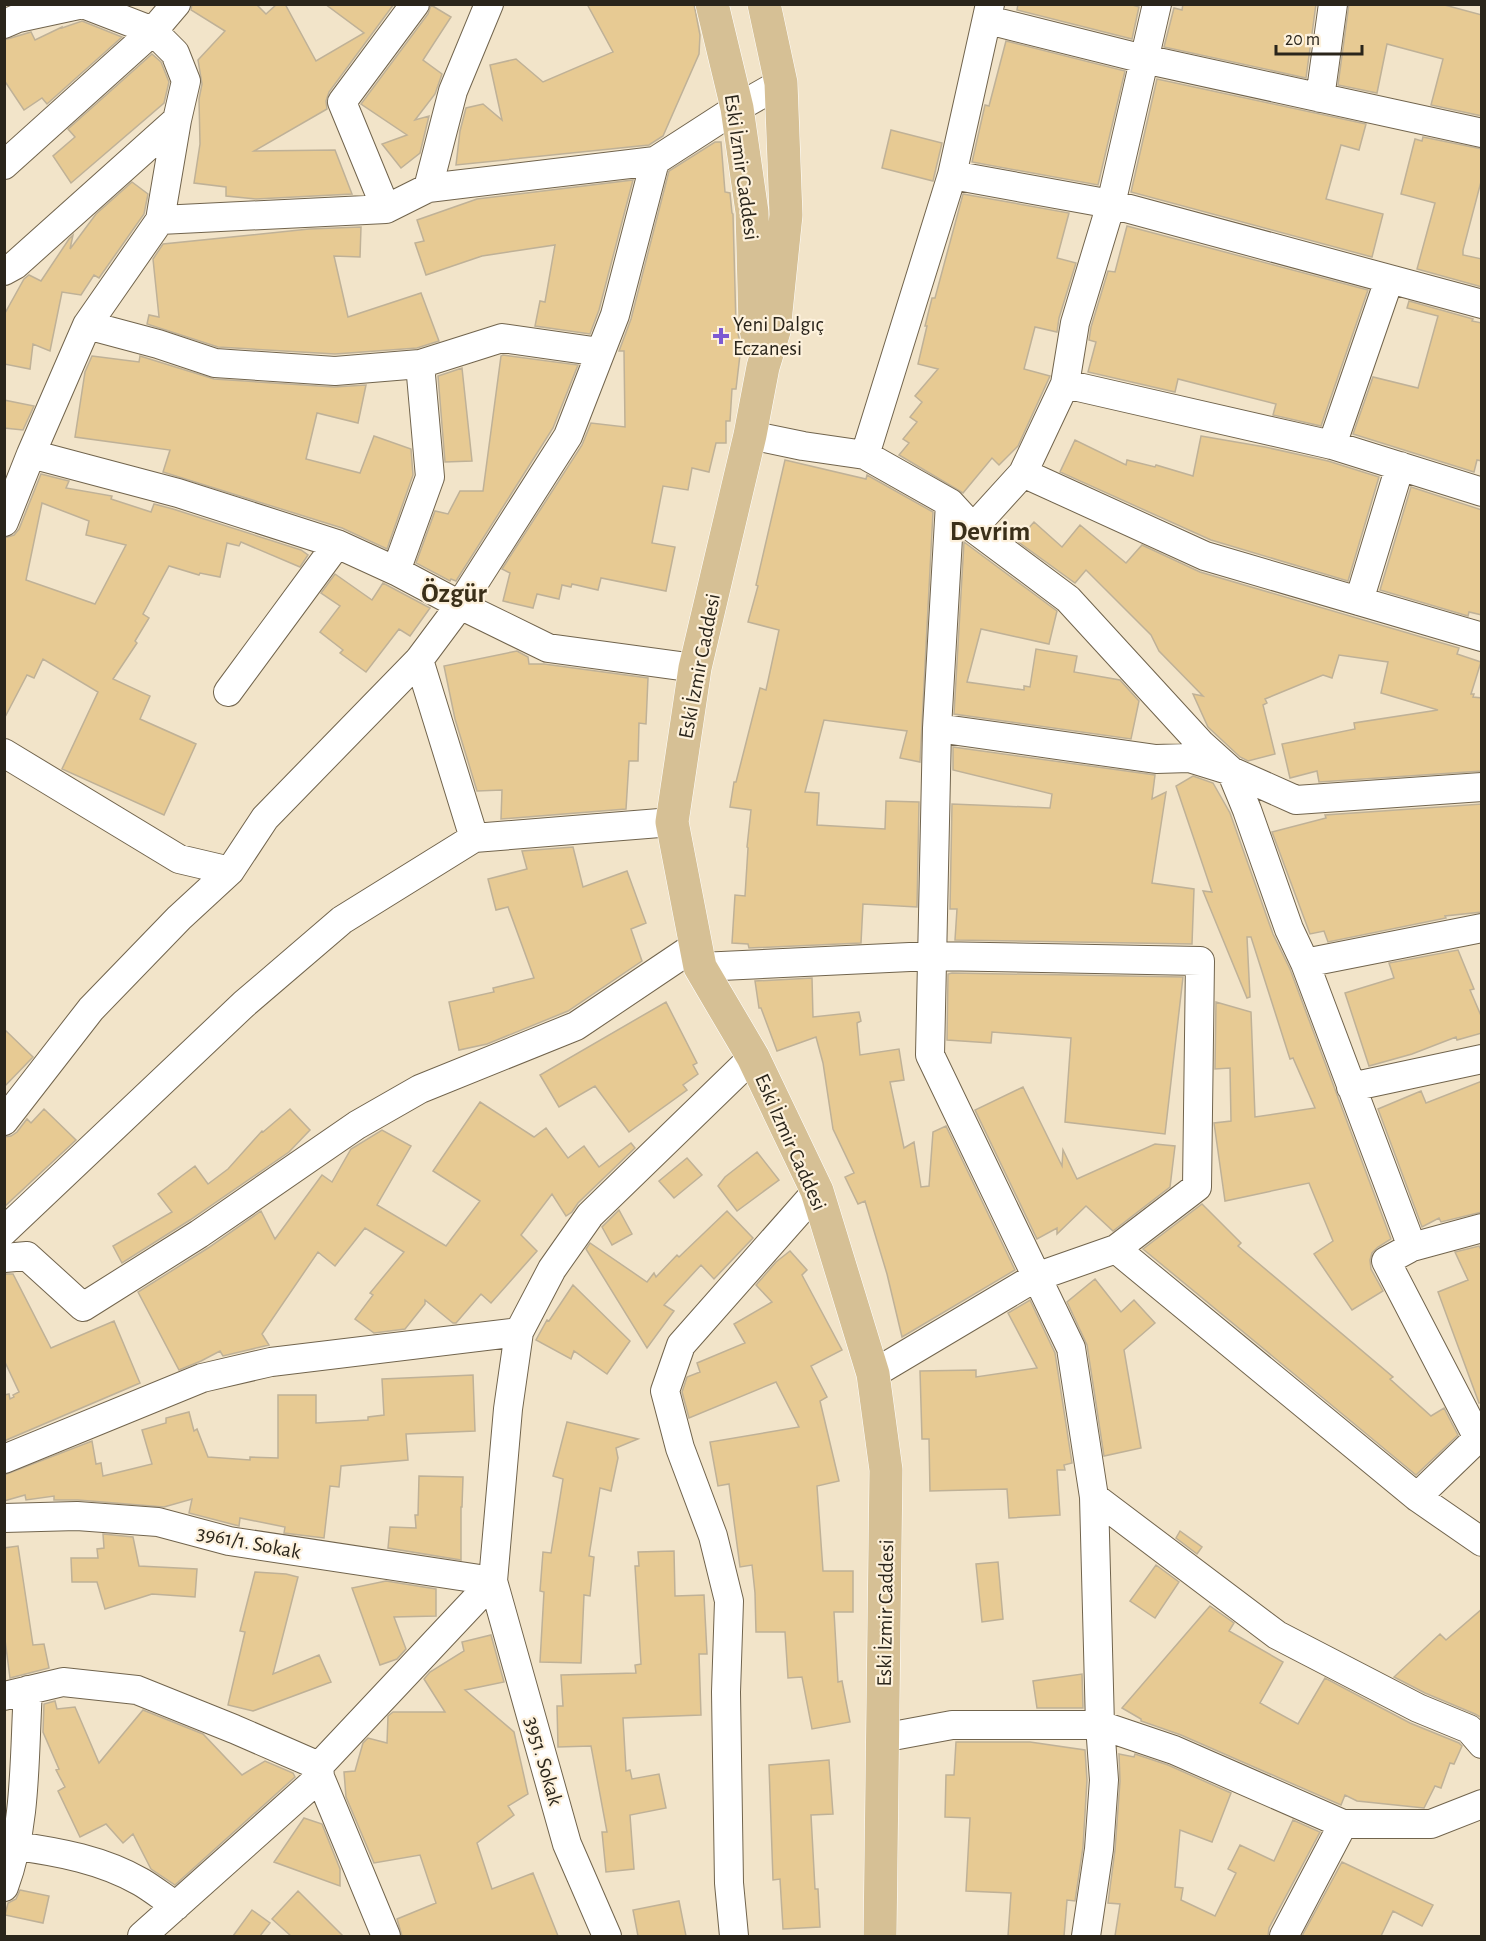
<svg xmlns="http://www.w3.org/2000/svg" width="1486" height="1941" viewBox="0 0 1486 1941" font-family="'Alegreya Sans',sans-serif">
<style>
.building{fill:#e7ca93;stroke:#bfb197;stroke-width:1.5;fill-rule:evenodd}
.lines{fill:none;stroke-linecap:round;stroke-linejoin:round}
.street-casing{stroke:#71644d;stroke-width:30}
.primary-casing{stroke:#fff;stroke-width:34}
.street{stroke:#fff;stroke-width:28}
.primary{stroke:#d6c095;stroke-width:33}
.poi-dot{fill:#7c59d2;stroke:#fdf1dc;stroke-width:2}
.labels{text-anchor:middle;stroke-width:4.5;stroke-linejoin:round;paint-order:stroke}
.street-label{font-size:21px;fill:#2a251b;stroke:#fdf1dc}
.poi-label{font-size:21px;fill:#2a251b;stroke:#fdf1dc;text-anchor:start}
.district-label{font-size:27px;font-weight:bold;fill:#3a2f19;stroke:#fdf1dc}
</style>
<rect width="100%" height="100%" fill="#f2e4c9"/>
<path class="building" d="M192 4H256L266 14 277 4H285L316 61 364 33 325 4H394L329 92 326 101 327 109 254 151 335 150 352 194 256 199 226 196V187L194 183 200 144 199 99 202 84 198 60 225 31 191 10Z
M587 4H694L700 35 699 54 663 136 649 145 456 165 460 131 466 108 483 104 502 120 490 65 516 59 543 82 613 52Z
M1018 4H1129L1139 7 1132 39 1017 10Z
M1183 4H1316L1306 78 1164 47 1174 8 1182 10Z
M1349 4H1441L1482 15V116L1431 105 1443 59 1387 44 1377 93 1338 85Z
M431 5 451 17 423 60 442 74 435 94 415 120 429 116 420 153 401 168 382 144 407 135 361 104 428 14Z
M82 21 122 37 47 104 42 98 24 110 4 80V40L31 32 35 40 62 27V28Z
M1006 41 1125 71 1098 185 972 162 985 105 989 106Z
M152 54 161 62 169 82 164 103 71 183 53 156 75 137 68 129Z
M1157 79 1366 124 1359 150 1341 145 1326 199 1383 214 1372 257 1131 192Z
M891 130 942 143 933 181 882 168Z
M1423 137 1482 149V178L1463 250V255L1482 259V287L1417 269 1435 203 1401 194 1415 139 1422 141Z
M715 142H721L725 192 730 193 732 213 733 214 736 326 741 346 736 389H732L730 421H726V443H716L709 472 692 468 688 490 663 486 652 543 675 547 666 591 601 578 598 590 572 584 571 587 562 585 559 599 537 594 533 608 503 601 510 573 502 569 582 445 591 423 625 427 624 351H619L631 319 669 171Z
M633 180 599 310 590 334 535 326 540 301 545 302 555 245 482 256 426 275 415 243 424 241 417 220 477 199Z
M132 182 148 194 144 214 99 278 94 275 81 295 62 292 50 351 33 344 30 369 4 364V315L24 279 29 275 41 281 69 239 73 235 70 249 96 214Z
M963 194 1069 213 1057 258 1076 263 1059 318 1057 332 1035 327 1024 369 1050 376 1018 446 999 465 992 458 963 493 899 455 909 443 903 439 917 422 910 417 922 402 915 396 938 369 918 364 927 326H925L932 298H935Z
M1127 226 1368 290 1321 426 1273 415 1276 404 1178 379 1175 392 1088 372 1096 342 1089 340 1091 327 1108 271 1115 272Z
M361 227 360 257 334 256 348 317 421 293 439 341 417 348 335 354 218 347 147 324 149 315 159 317 153 259 163 244 309 229Z
M1409 301 1473 319 1472 321 1482 323V461L1477 460 1474 472 1353 434 1373 377 1418 388 1438 316 1407 308Z
M503 355 578 365 553 428 456 581 451 579 450 581 416 563 435 511 448 514 460 491H483L501 356Z
M92 356 139 362 140 356 214 379 334 387 366 385 358 423 317 413 306 459 360 473 374 436 411 449 413 475 387 549 342 528 163 472 170 450 75 437 85 372Z
M462 368 472 461 445 462 438 376Z
M4 400 34 406 23 430 4 428Z
M1201 436 1265 447 1328 461 1379 477 1348 581 1211 540 1060 472 1075 440 1126 465 1127 460 1155 467 1156 465 1193 476Z
M785 460 866 479 867 475 933 512 920 762 900 758 907 731 824 720 805 792 819 793 817 825 885 829 886 801 919 802 917 907 863 904 861 943 749 948 748 944 732 943 735 895 745 896 748 848 747 847 751 810 730 807 734 782H736L760 688 766 690 779 630 748 622 758 586 756 585Z
M41 474 69 481 66 488 112 496 111 499 151 512 154 504 173 509 301 550 308 555 300 567 241 542 239 546 227 543 220 577 200 573 199 575 169 566 143 614 149 618 135 641 137 643 113 679 150 696 140 719 196 744 164 815 62 769 98 692 43 659 34 678 27 675 4 719V538L14 535 19 529ZM42 503 89 521 86 535 126 545 95 604 26 580Z
M1411 487 1482 510V615L1469 612 1468 616 1380 590Z
M1034 522 1062 547 1080 525 1126 563 1142 545 1200 572 1459 648 1457 654 1481 662 1471 694H1474L1473 697 1482 698V771L1319 782 1317 771 1290 778 1282 744 1355 729 1354 723 1438 710 1381 693 1388 662 1339 655 1332 678 1323 675 1265 699 1267 703 1263 705 1275 754 1248 761 1240 757 1208 727 1193 694 1203 696 1159 651 1151 635 1086 570 1075 583 1017 541Z
M964 542 1057 611 1049 644 981 629 967 682 1024 690V686L1030 687 1036 649 1077 656 1074 672 1120 680 1139 701 1131 739 954 714Z
M335 574 372 600 383 583 430 608 410 636 399 629 366 672 340 653 343 650 320 632 340 606 321 593Z
M517 651 528 657 529 664H544L648 678 646 724 639 723 638 761H629L626 809 501 819 502 790 477 791 455 719 444 666Z
M953 747 1155 775 1152 799 1166 792 1152 883 1194 889 1192 944 955 940 957 909H950L952 804 1050 808 1052 794 953 770Z
M1193 776 1213 783 1230 813 1273 934 1290 969 1391 1239 1378 1247 1372 1253 1370 1260 1371 1269 1383 1291 1352 1310 1314 1254 1333 1241 1309 1183 1225 1201 1214 1123 1231 1121 1230 1068 1215 1069 1216 1002 1251 1012 1255 1117 1315 1108 1293 1058 1290 1059 1251 937H1247L1250 997 1247 998 1203 891 1212 892 1176 786Z
M1482 804V912L1445 916 1446 918 1328 942 1324 931 1310 934 1272 832 1326 818 1325 815Z
M573 847 583 887 627 871 646 923 631 929 642 961 568 1011 487 1044 459 1050 449 1002 494 992 493 988 534 978 508 907 496 910 488 879 527 869 522 851Z
M1458 950 1474 989 1470 990 1482 1018V1033L1457 1040 1456 1037 1412 1054 1369 1066 1345 993 1394 978 1389 963Z
M952 973 1183 977 1165 1134 1065 1122 1071 1038 992 1032 991 1043 947 1040 948 974Z
M812 978 813 1017 859 1012 861 1021 857 1023 860 1055 899 1049 904 1080 890 1082 904 1148 914 1142 921 1187 929 1186 933 1132 946 1126 1015 1270 902 1337 887 1274 865 1201 858 1204 845 1177 854 1173 833 1129 823 1063 816 1037 777 1051 761 1008H759L755 981Z
M666 1002 697 1063 693 1065 698 1074 683 1085 687 1090 629 1132 595 1086 559 1107 540 1075Z
M4 1029 33 1057 4 1087Z
M1482 1081V1212L1441 1222 1439 1218 1422 1227 1378 1109 1421 1091 1426 1103Z
M1023 1087 1062 1166 1063 1150 1077 1179 1155 1144 1175 1146 1170 1187 1113 1231 1086 1206 1057 1234V1228L1037 1239 975 1110Z
M480 1102 534 1137 546 1128 568 1158 584 1146 599 1167 631 1143 635 1148 578 1203 572 1212 566 1216 552 1194 521 1235 537 1251 491 1303 481 1294 456 1323H453L425 1300V1304L405 1329 374 1333 355 1319 373 1295 370 1293 404 1252 365 1228 335 1266 318 1252 262 1334 269 1345 223 1356 220 1351 201 1361 179 1370 138 1292 208 1248 261 1211 275 1239 322 1175 332 1182 351 1149 382 1130 411 1146 377 1205 446 1246 480 1201 433 1171Z
M44 1109 76 1140 4 1207V1137L11 1136 17 1132 27 1119 31 1123Z
M290 1109 310 1130 289 1152 190 1220 122 1263 113 1246 172 1212 158 1194 195 1166 208 1184 228 1169 262 1131 263 1132Z
M757 1152 779 1180 737 1211 718 1186 725 1177Z
M687 1158 702 1175 674 1198 659 1181Z
M1202 1204 1241 1243 1238 1246 1393 1377 1390 1379 1431 1416 1444 1408 1458 1435 1416 1475 1143 1249Z
M619 1210 632 1234 612 1245 602 1227Z
M727 1211 753 1238 714 1279 701 1265 664 1305 674 1311 647 1348 586 1249 590 1243 647 1282 654 1273 656 1277 677 1255 679 1257Z
M1479 1246 1482 1251V1402L1479 1403 1438 1292 1468 1280 1455 1252Z
M790 1251 807 1270 802 1275 842 1350 811 1366 827 1397 820 1401 839 1481 817 1486 823 1571H853V1612H834L838 1682 842 1681 850 1722 812 1729 802 1677 788 1678 785 1632H756L755 1593 752 1565 740 1567 729 1484 718 1486 710 1442 799 1427 776 1382 689 1418 682 1392 687 1377 700 1372 697 1363 745 1343 734 1324 772 1302 756 1285 776 1262Z
M4 1274H13L51 1348 114 1321 140 1383 4 1441V1395L9 1394 10 1399 14 1397 13 1395 19 1392 4 1360Z
M1095 1279 1121 1312 1134 1300 1155 1323 1124 1350 1141 1448 1104 1456 1087 1345 1067 1302Z
M573 1285 630 1341 607 1374 574 1351 571 1359 536 1340 547 1320 549 1321Z
M1030 1300 1055 1353 1072 1463 1064 1465 1065 1470H1057L1060 1515 1009 1518 1007 1489 930 1491 929 1439H922L920 1371 976 1370V1377L1037 1368 1008 1313Z
M473 1375 475 1431 406 1434 408 1460 341 1466 339 1487 330 1486 324 1538 284 1533 285 1527 240 1518 239 1526 189 1513 192 1499 164 1507 78 1500H54V1496L26 1500 25 1495 4 1501V1475L92 1441 96 1464 101 1463 103 1476 152 1464 142 1430 166 1423V1418L189 1412 194 1431 197 1429 208 1457 250 1460V1457L278 1458V1395H316V1423L368 1420V1417L384 1415 382 1379Z
M567 1422 638 1439 616 1448 618 1458 611 1491 600 1488 589 1556 594 1557 590 1596 584 1595 581 1663 540 1662 544 1592 540 1591 543 1552 551 1553 563 1479 553 1476Z
M419 1476 463 1477 462 1507H461V1560L388 1548 390 1527 416 1528 415 1515H418Z
M1180 1531 1202 1547 1197 1554 1176 1538Z
M103 1534 133 1537 139 1566 197 1569 195 1597 152 1594 105 1609 97 1582H72L71 1558H98L97 1549 104 1548Z
M18 1546 33 1645 44 1644 49 1668 10 1678 4 1632V1548Z
M674 1551 675 1596 704 1595 707 1654H699L701 1715 623 1718 626 1771 630 1770 632 1779 659 1774 666 1808 630 1815 634 1869 606 1872 602 1832H607L591 1746 558 1747 557 1706H563L561 1675 636 1673 635 1665 641 1664 635 1566H639L638 1552Z
M998 1562 1003 1619 982 1622 976 1564Z
M1156 1565 1179 1582 1155 1618 1130 1601Z
M255 1572 286 1574 298 1577 273 1674 319 1655 331 1682 253 1711 228 1705 245 1632 240 1631Z
M386 1581 436 1589V1616L394 1617 406 1649 397 1659 380 1665 352 1588Z
M1210 1606 1234 1623 1229 1631 1283 1662 1260 1703 1298 1724 1325 1678 1410 1723 1459 1743 1462 1746 1454 1764 1450 1763 1441 1788 1435 1786 1424 1808 1357 1801 1345 1795 1341 1805 1181 1735 1141 1721V1719L1122 1708Z
M1482 1609V1718L1475 1714 1425 1693 1394 1677 1440 1634 1446 1640Z
M491 1635 504 1682 465 1690 514 1732 528 1794 508 1806 514 1815 477 1843 492 1889 533 1873 558 1936H402L397 1919 436 1903 420 1855 374 1863 346 1797 344 1772 355 1771 363 1743 368 1738 387 1743 388 1716 393 1712H445L424 1679 430 1672 464 1651 462 1642Z
M1082 1674 1083 1708H1037L1033 1681Z
M55 1701 57 1709 75 1707 99 1763 143 1710 203 1734 242 1775 265 1761 293 1773 295 1777 175 1885 151 1869 133 1834 123 1843 106 1824 80 1837 58 1791 65 1787 56 1770 59 1769 43 1732 44 1704Z
M956 1742H1030L1085 1750 1087 1780 1083 1847 1075 1901 1067 1900 1064 1936H1008L1011 1893 966 1891 970 1818 945 1817 946 1775H954Z
M1119 1754 1134 1757 1135 1754 1168 1765 1231 1793 1212 1842 1180 1830 1175 1887 1183 1888 1181 1900 1215 1916 1236 1873 1228 1869 1240 1845 1274 1861 1293 1820 1320 1832 1269 1928 1268 1936H1115L1120 1904 1108 1903 1115 1850 1120 1781Z
M829 1760 833 1814 811 1815 815 1889H818L820 1927 783 1929 780 1879 773 1880 769 1765Z
M304 1818 322 1824 340 1869V1886L274 1862Z
M1342 1862 1433 1905 1422 1926 1393 1911 1381 1936H1302Z
M20 1890 49 1896 43 1923 5 1915 8 1903 16 1899Z
M298 1891 343 1936H291L272 1919Z
M679 1901 686 1936H638L633 1910Z
M252 1910 270 1923 260 1936H233Z"/>
<g class="lines">
<g class="street-casing">
<path id="street" d="M83 4 153 31 175 53 186 81 177 120 160 220
M988 20 1144 59 1482 133
M4 24 18 18 83 4
M1320 98 1333 4
M4 165 153 31 176 4
M952 175 1111 204 1482 304
M428 188 453 91 489 4
M386 209 342 102 415 4
M4 271 15 265 177 120
M87 325 158 344 215 363 335 371 420 364 502 338 600 352
M1065 384 1332 445 1482 492
M750 435 803 446 865 455 950 503 973 528 1068 599 1201 744 1231 771 1247 810 1289 929 1305 963 1412 1247 1386 1261 1478 1438 1417 1497
M1332 445 1389 280
M31 454 178 493 337 544 396 571 460 605 548 648 695 668
M865 455 952 175 990 4
M1023 473 1205 556 1482 637
M950 503 937 728 930 1055 1071 1348 1094 1497 1100 1725 1104 1780 1099 1849 1086 1936
M4 522 31 454 87 325 160 220 386 209 428 188 655 161 737 108 781 83
M973 528 1023 473 1065 384 1075 323 1111 204 1157 4
M396 571 430 477 420 364
M1359 601 1400 466
M419 660 474 838
M228 692 337 544
M937 728 1156 759 1189 758 1231 771 1296 800 1482 787
M4 753 179 859 230 871
M1305 963 1482 928
M700 967 931 956 1200 961 1197 1187 1116 1249 1036 1277 873 1374
M1351 1087 1482 1059
M4 1121 91 1009 179 918 230 871 265 818 419 660 460 605 568 436 615 315 655 161
M4 1231 244 1004 342 920 474 838 672 822
M1412 1247 1482 1228
M1116 1249 1417 1497 1482 1542
M4 1258 27 1256 83 1307 199 1234 357 1125 420 1089 576 1026 695 946
M4 1459 202 1378 271 1362 519 1332
M1094 1497 1277 1635 1418 1708 1469 1729 1482 1744
M4 1518 77 1516 158 1522 229 1541 493 1581 567 1844 607 1936
M4 1696 63 1682 137 1690 234 1729 319 1766
M882 1738 952 1725H1100L1174 1750 1343 1824
M320 1777 386 1936
M16 1846C59 1852 103 1860 141 1882 153 1889 164 1898 176 1906
M4 1887C27 1825 24 1755 28 1690
M142 1936 320 1777 319 1766 493 1581 508 1409 519 1332 552 1269 590 1215 753 1057
M734 1936 729 1883 726 1692 729 1601 713 1536 680 1448 665 1391 681 1345 817 1191
M1284 1936 1343 1824H1431L1482 1804"/>
</g>
<g class="primary-casing">
<path id="primary" d="M712 4 737 108 752 212 755 325 758 339
M764 4 781 83 786 215 774 331 763 367 750 435 695 668 672 822 700 967 753 1057 817 1191 873 1374 886 1470 880 1936"/>
</g>
<use href="#street" class="street"/>
<use href="#primary" class="primary"/>
</g>
<path class="poi-dot" d="M718 327h6v6h6v6h-6v6h-6v-6h-6v-6h6z"/>
<g class="labels">
<g class="street-label">
<text transform="translate(742 167) rotate(82)" y="7">Eski İzmir Caddesi</text>
<text transform="translate(699 666) rotate(-79)" y="7">Eski İzmir Caddesi</text>
<text transform="translate(791 1142) rotate(66)" y="7">Eski İzmir Caddesi</text>
<text transform="translate(249 1542) rotate(11)" y="7">3961/1. Sokak</text>
<text transform="translate(885 1613) rotate(-89)" y="7">Eski İzmir Caddesi</text>
<text transform="translate(544 1761) rotate(74)" y="7">3951. Sokak</text>
</g>
<g class="poi-label">
<text x="733" y="331">Yeni Dalgıç<tspan x="733" dy="24">Eczanesi</tspan></text>
</g>
<g class="district-label">
<text x="990" y="540">Devrim</text>
<text x="454" y="602">Özgür</text>
</g>
</g>
<rect width="1486" height="1941" fill="none" stroke="#2a251b" stroke-width="12"/>
<path d="M1276 45v9h86v-9" fill="none" stroke="#2a251b" stroke-width="3"/>
<text x="1285" y="45" font-size="18" fill="#2a251b" stroke="#fdf1dc" stroke-width="4.5" paint-order="stroke">20 m</text>
</svg>
